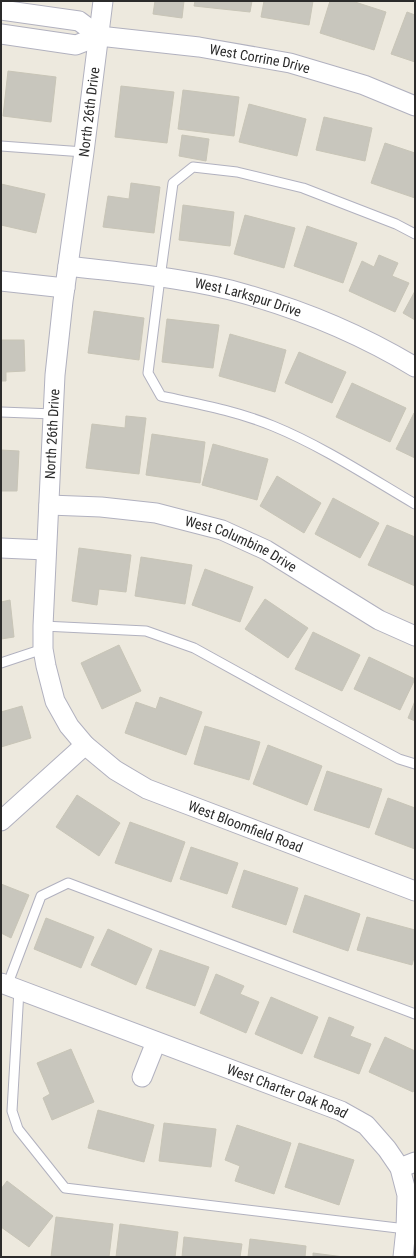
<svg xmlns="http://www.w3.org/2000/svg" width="416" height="1258" viewBox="0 0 416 1258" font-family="'Roboto Condensed',sans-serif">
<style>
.building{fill:#c8c6bd;stroke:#c8c5b7}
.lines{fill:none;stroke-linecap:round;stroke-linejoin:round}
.service-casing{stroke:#b1b1bf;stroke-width:11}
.minor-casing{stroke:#b1b1bf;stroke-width:21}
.service{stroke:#fff;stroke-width:9}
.minor{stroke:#fff;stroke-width:19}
.labels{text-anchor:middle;stroke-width:3.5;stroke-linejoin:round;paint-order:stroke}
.street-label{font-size:14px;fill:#2b2b2b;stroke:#fff}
</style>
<rect width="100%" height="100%" fill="#ede9de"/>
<path class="building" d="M155 1H184L182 18 153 14Z
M195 1H252L250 12 194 6Z
M264 1H313L309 25 261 17Z
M330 1H352L386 12 374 50 320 33Z
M407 12 415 15V62L391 54Z
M8 71 56 77 51 122 3 116Z
M121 86 174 92 167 143 115 137Z
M183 90 239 97 234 136 178 129Z
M249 104 306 119 297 156 239 142Z
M324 117 372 128 365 161 316 150Z
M182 135 209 139 206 161 179 156Z
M385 143 415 153V198L371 183Z
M131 183 160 187 154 233 103 227 108 196 129 199Z
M1 184 45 194 36 233 1 225Z
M183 205 234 212 230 246 179 240Z
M245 215 295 228 284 268 234 254Z
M307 226 357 243 343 283 294 266Z
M379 255 398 263 392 276 409 283 395 312 349 291 362 261 374 267Z
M415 291V320L403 313Z
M94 311 144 318 139 360 88 353Z
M167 319 219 325 213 368 162 362Z
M230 334 286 350 275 392 219 376Z
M1 340H24L25 371 6 372V381H1Z
M299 352 346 372 332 403 285 383Z
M352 383 406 408 390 442 336 417Z
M414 413 415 414V458L396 449Z
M126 416 146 418 139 474 86 468 92 424 125 428Z
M152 434 205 442 200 483 146 475Z
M213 444 268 459 257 500 202 485Z
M1 450 19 451 17 491H1Z
M277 476 321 503 304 533 260 506Z
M333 498 379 523 360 558 315 534Z
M387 525 415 537V586L368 565Z
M79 548 131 555 126 592 99 589 97 605 72 601Z
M141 557 192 565 185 604 135 596Z
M205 569 253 587 240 622 192 605Z
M265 599 308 628 288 658 245 629Z
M10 600 14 637 1 639V602Z
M313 632 360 655 342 691 295 669Z
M119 645 141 691 102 709 81 663Z
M369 657 415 679 400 710 354 689Z
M160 697 202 712 186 755 125 733 136 702 156 709Z
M415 701V721L408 718Z
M22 706 31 738 1 747V712Z
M205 726 260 742 249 780 194 764Z
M268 745 322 766 307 805 253 784Z
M327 771 382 789 369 828 314 810Z
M77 795 120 823 99 856 56 827Z
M388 798 415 808V849L375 834Z
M130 822 185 842 171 882 115 863Z
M191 847 238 863 227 894 180 879Z
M244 870 298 888 286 925 232 907Z
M1 884 29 895 11 938 1 933Z
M305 895 360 914 348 951 293 932Z
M367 917 415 930V954L412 965 357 950Z
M46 918 94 937 81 968 34 949Z
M108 929 152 949 136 985 91 965Z
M160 950 209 967 195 1006 146 988Z
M216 974 244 986 240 994 259 1002 246 1033 200 1013Z
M271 997 318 1017 302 1054 255 1034Z
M329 1017 354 1027 350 1036 371 1044 359 1074 314 1057Z
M385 1037 415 1051V1088L413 1092 369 1072Z
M71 1049 94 1102 52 1120 43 1098 50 1094 37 1063Z
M98 1110 154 1125 144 1162 88 1148Z
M164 1123 216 1129 211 1167 159 1161Z
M237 1125 291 1143 274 1194 235 1181 240 1166 225 1160Z
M299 1143 354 1160 339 1205 285 1187Z
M7 1181 53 1216 29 1247 1 1227V1189Z
M56 1217 113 1224 109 1257H51Z
M120 1224 178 1232 175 1257H116Z
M184 1237 242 1244 240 1257H182Z
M250 1239 306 1246 305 1257H248Z
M313 1253 344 1257H313Z"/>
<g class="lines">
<g class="service-casing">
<path id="service" d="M1 146 84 152
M415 234 396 224 303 188 237 172 193 167 173 183 160 278 148 373 161 396C198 404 237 411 273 426 322 446 369 477 415 504
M1 412 54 414
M43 626 146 631 194 648 281 696 399 759 415 764
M1 663 43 649
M7 986 41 896 68 883 415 1014
M19 990 12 1111 18 1129 65 1188 406 1229"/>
</g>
<g class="minor-casing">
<g id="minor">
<path id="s1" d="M103 1 84 152 63 301 55 375 43 626V649L46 666 55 701 69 726 85 745 115 770 147 789 415 891"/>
<path d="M1 10 79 21 99 36"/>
<path id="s2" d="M1 34 76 45 99 36 199 47 290 63 364 85 415 106"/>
<path id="s3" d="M68 266C125 273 190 278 245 294 305 311 362 335 415 367"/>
<path d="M1 281 65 288"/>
<path id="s4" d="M49 505 101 507 156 513 222 530 266 550 379 620 415 636"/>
<path d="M1 548 46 550"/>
<path d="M1 821 85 745"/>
<path id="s5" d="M1 983 341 1111 366 1125 387 1149 400 1168 407 1195 406 1229 403 1257"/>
<path d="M142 1077 156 1042"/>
<path d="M400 1168 415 1162"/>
</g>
</g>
<use href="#service" class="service"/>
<use href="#minor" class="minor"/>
</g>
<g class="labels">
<g class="street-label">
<text dy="5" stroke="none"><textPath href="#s2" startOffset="263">West Corrine Drive</textPath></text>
<text transform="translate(89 112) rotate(-83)" y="5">North 26th Drive</text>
<text dy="5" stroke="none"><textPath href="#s3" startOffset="183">West Larkspur Drive</textPath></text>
<text transform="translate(52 434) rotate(-87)" y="5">North 26th Drive</text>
<text dy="5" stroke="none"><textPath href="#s4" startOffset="198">West Columbine Drive</textPath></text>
<text dy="5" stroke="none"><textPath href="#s1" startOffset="940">West Bloomfield Road</textPath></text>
<text dy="5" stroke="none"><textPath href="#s5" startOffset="306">West Charter Oak Road</textPath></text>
</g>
</g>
<rect width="416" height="1258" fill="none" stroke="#2b2b2b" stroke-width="4"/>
</svg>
